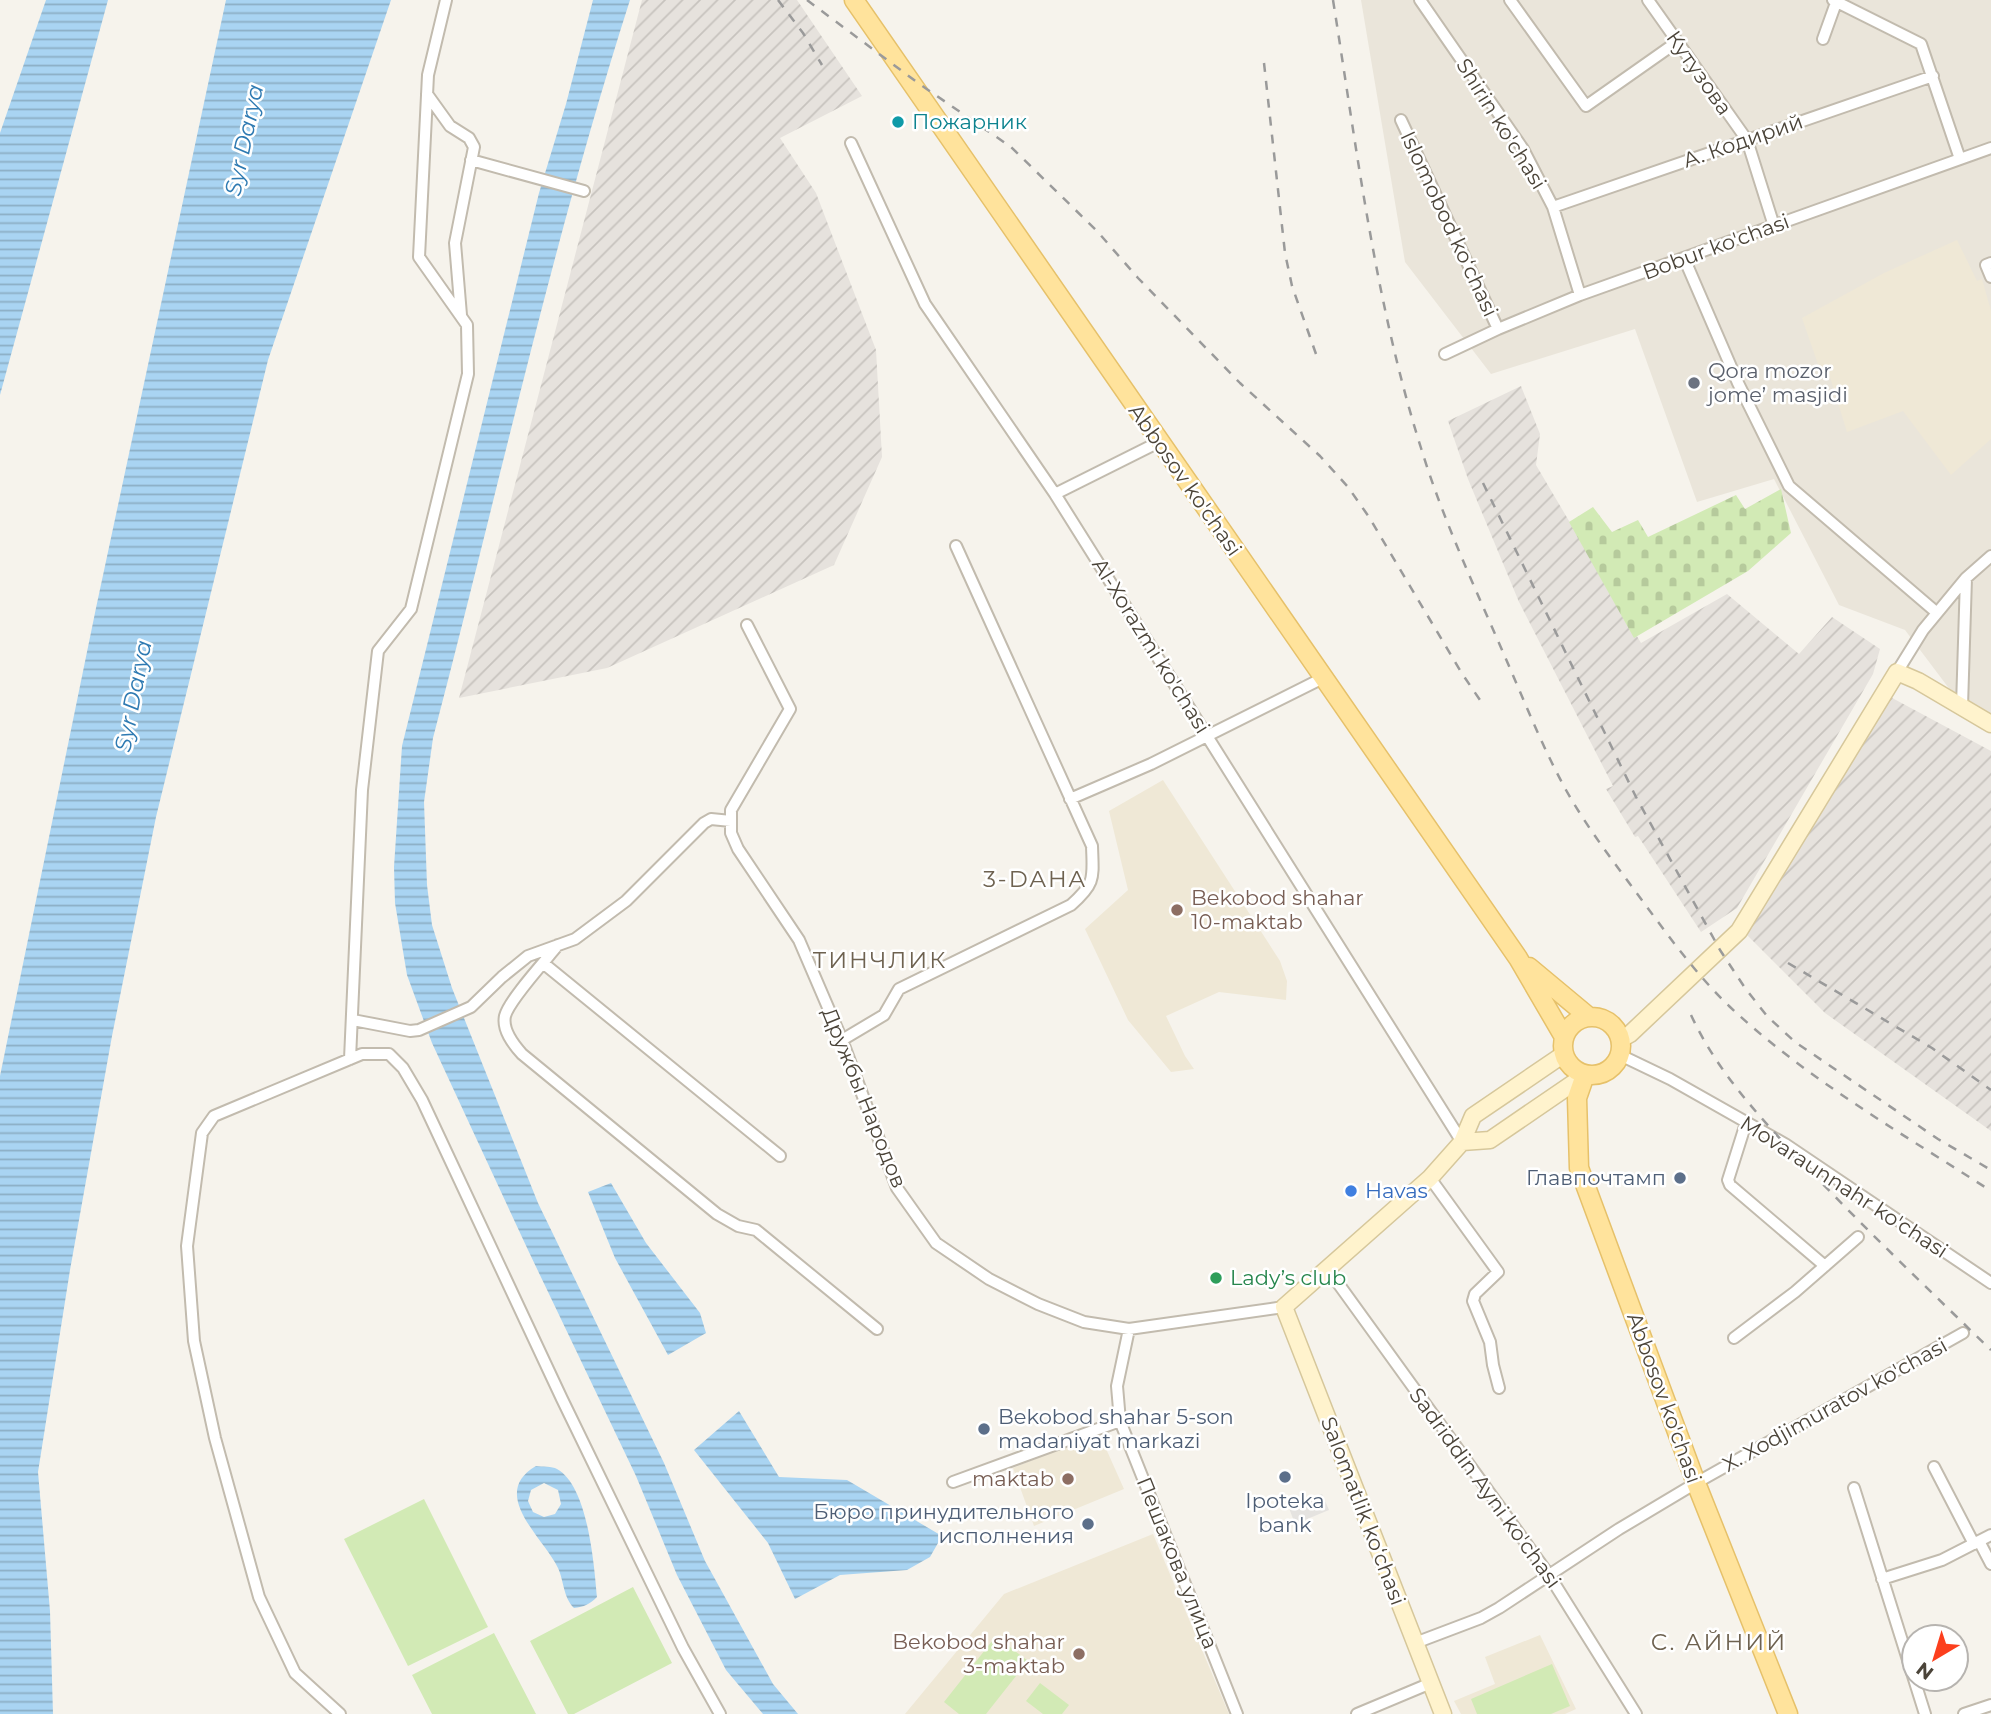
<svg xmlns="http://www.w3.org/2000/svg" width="1991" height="1714" viewBox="0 0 1991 1714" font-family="Montserrat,sans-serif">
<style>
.residential{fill:#eae5da}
.industrial{fill:url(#industrial-furrows)}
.education{fill:#efe8d6}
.cemetery{fill:url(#cemetery-stones)}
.pitch{fill:#d2eab5}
.parking{fill:#e5e3e0}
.water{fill:url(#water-rules);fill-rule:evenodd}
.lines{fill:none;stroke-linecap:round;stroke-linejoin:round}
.street-casing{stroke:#c2bbae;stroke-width:14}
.secondary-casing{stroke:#d6c79b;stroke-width:19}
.primary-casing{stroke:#e6c16a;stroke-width:21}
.street{stroke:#fff;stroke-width:10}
.secondary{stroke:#fff3cd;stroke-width:16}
.primary{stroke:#ffe39c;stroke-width:18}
.rail{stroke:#9a9a9a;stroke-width:2.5;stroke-dasharray:9 9;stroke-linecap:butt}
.culture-dot{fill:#0f9aa8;stroke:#fff;stroke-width:2.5}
.worship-dot{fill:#6b7280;stroke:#fff;stroke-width:2.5}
.education-dot{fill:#8d6e63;stroke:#fff;stroke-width:2.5}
.service-dot{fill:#5c6f8a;stroke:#fff;stroke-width:2.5}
.shop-dot{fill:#3f7fe0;stroke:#fff;stroke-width:2.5}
.leisure-dot{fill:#2e9e5b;stroke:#fff;stroke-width:2.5}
.labels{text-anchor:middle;stroke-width:5;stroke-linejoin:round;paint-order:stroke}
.street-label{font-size:21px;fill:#4b4439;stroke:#fff}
.culture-label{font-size:21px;fill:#0d838f;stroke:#fff;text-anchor:start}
.worship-label{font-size:21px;fill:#5b616d;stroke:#fff;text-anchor:start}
.education-label{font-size:21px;fill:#785e54;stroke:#fff;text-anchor:end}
.service-label{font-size:21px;fill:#4e5e75;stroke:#fff;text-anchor:end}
.shop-label{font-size:21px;fill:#366cbe;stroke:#fff;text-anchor:start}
.leisure-label{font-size:21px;fill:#27864d;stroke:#fff;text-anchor:start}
.water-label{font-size:23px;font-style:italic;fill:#2e7ab2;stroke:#fff}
.neighbourhood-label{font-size:23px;letter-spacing:2px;fill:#6e6250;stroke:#fff}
</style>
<defs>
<pattern id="industrial-furrows" width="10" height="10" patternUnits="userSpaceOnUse" patternTransform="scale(1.75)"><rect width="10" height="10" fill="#e6e2dd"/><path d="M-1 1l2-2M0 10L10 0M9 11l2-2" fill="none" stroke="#c7c3be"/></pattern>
<pattern id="cemetery-stones" width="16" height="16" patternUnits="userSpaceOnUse" patternTransform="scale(1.75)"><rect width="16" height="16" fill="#d2eab5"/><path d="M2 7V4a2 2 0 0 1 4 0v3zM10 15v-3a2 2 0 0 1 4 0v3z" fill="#b6ca9c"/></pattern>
<pattern id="water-rules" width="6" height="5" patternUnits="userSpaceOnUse" patternTransform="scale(1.75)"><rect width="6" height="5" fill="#a9d4f2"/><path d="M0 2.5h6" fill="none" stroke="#8caec5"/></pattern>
</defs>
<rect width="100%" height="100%" fill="#f6f3ec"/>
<path class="residential" d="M1361 0H1991V728L1957 699 1905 630 1839 605 1774 479 1697 502 1635 329 1491 374 1405 262Z"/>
<path class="industrial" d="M642 0H797L862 96 780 138 816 193 876 350 882 457 834 565 607 668 459 698Z
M1521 386 1540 434 1536 465 1641 643 1727 594 1799 654 1832 617 1880 649 1873 674 1737 908 1701 932 1638 836 1635 837 1606 789 1613 786 1519 602 1468 479 1448 421Z
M1881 692 1991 751V1131L1825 1013 1737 925Z"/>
<path class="education" d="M1957 240 1977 281 1982 279 1991 311V439L1951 475 1903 411 1847 432 1829 374 1821 373 1802 318 1884 273Z
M1163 780 1280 961 1287 981 1286 1000 1219 992 1166 1016 1185 1056 1194 1069 1171 1072 1128 1020 1085 929 1128 890 1109 811Z
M1099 1433 1124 1489 1034 1526 1013 1468Z
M1153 1534 1229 1714H905L1004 1594Z
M1540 1635 1576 1709 1565 1714H1461L1454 1701 1495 1684 1485 1657Z"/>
<path class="cemetery" d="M1781 489 1791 533 1748 571 1634 638 1569 522 1593 507 1612 532 1638 520 1648 537 1736 495 1745 509Z"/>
<path class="pitch" d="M424 1499 488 1627 408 1666 344 1539Z
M633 1587 672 1663 574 1714H568L530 1641Z
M494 1633 536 1714H432L412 1675Z
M996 1636 1028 1661 986 1714H959L944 1702Z
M1552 1664 1570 1706 1551 1714H1477L1471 1699Z
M1040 1683 1069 1705 1062 1714H1043L1026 1701Z"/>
<path class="parking" d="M1322 1494 1329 1510 1295 1524 1289 1508Z"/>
<path class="water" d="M46 0H108L0 395V133Z
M226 0H391L268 360 156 817 112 1036 70 1270 38 1472 50 1611 53 1714H0V1076L96 608Z
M593 0H630C552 243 498 491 433 738L424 802 427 885 432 925 452 988 538 1203 664 1463 705 1561 773 1684 798 1714H763L726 1670 677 1575 636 1476 528 1250 432 1043 407 975 395 903 394 867 402 746 539 193 566 104Z
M611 1183 646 1243 700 1313 706 1333 668 1355 615 1258 588 1192Z
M739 1411 779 1477 847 1480 942 1536 930 1557 907 1570 840 1575 795 1599 768 1543 694 1450Z
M536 1466C542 1467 552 1466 557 1469 588 1486 594 1564 597 1597 590 1604 584 1607 574 1608 563 1597 564 1581 558 1568 544 1538 488 1494 536 1466ZM544 1483 558 1490 561 1504 555 1514 544 1517 533 1512 528 1501 531 1490Z"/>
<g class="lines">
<g class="street-casing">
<path id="street" d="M1420 0 1523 149 1553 207 1580 295
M1510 0 1586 106 1677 42
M1648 0 1747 140 1774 226
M1833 0 1921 44 1960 159
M1823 39 1837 0
M427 94 450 126 469 138 474 147 455 243 461 315
M1401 120 1498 329
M851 143 925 304 1055 494 1462 1142
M471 160 584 191
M1553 207 1933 76
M1684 258 1738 383 1789 486 1936 612
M1991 263 1986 265 1991 277
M1445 354 1498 329 1580 295 1991 148
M1055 494 1159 442
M747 625 790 709 731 810V833L738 849 799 940 842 1040 897 1188 936 1243 989 1279 1038 1304 1084 1322 1129 1329 1284 1307
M1897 672 1923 630 1966 578
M1962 706 1966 578 1991 556
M1070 799 1151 764 1323 678
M558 945C546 960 509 1000 505 1016 502 1030 513 1044 522 1054L717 1214 738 1226 756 1230 877 1329
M543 963 780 1156
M353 1020 410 1031 419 1030 471 1007 502 977 528 956 575 939 626 901 704 823 711 819 731 821
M842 1040 884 1015 899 989 1071 905C1096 883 1093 878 1092 846L956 546
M1620 1055 1670 1079 1785 1144 1991 1283
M350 1059 362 790 378 651 411 609 468 374 467 325 419 257 428 75 446 0
M1746 1123 1728 1180 1730 1185 1825 1266
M1430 1178 1498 1272 1475 1294 1473 1301 1490 1342 1493 1365 1499 1388
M1327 1268 1549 1575 1636 1714
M1129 1329 1117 1386 1120 1421 1237 1714
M1734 1338 1795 1292 1858 1237
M1934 1467 1974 1544
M953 1482 1120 1421
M1854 1488 1925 1714
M1979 1541 1991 1564
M1882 1579 1942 1560 1991 1535
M1415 1643 1481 1618 1499 1608 1619 1529 1696 1483 1963 1333
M340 1714 295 1673 259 1597 215 1438 194 1341 187 1246 202 1133 214 1116 362 1054H389L403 1068 422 1100 562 1399 683 1648 720 1714
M1357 1714 1431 1683
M1964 1714 1991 1705"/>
</g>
<g class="secondary-casing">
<path id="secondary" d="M1621 1039 1630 1034 1739 931 1897 672 1918 681 1991 724
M1462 1142 1490 1140 1585 1075
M1443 1714 1284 1307 1430 1178 1462 1142 1473 1116 1564 1054"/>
</g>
<g class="primary-casing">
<path id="primary" d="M854 0 1518 958 1564 1037
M1529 967 1589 1017
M1563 1046a29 29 0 1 1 58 0a29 29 0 1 1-58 0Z
M1585 1075 1577 1098 1579 1168 1696 1483 1788 1714"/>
</g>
<use href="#street" class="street"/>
<use href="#secondary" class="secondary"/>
<use href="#primary" class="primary"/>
<path class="rail" d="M778 0 803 33 822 65
M807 0 918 83 1011 147 1097 231 1138 278 1240 383 1320 456 1348 487 1369 517 1461 672 1484 706
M1333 0C1357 150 1375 302 1421 448 1444 523 1478 594 1509 666 1527 708 1544 750 1566 790 1589 831 1619 869 1647 907 1672 941 1698 976 1729 1006 1805 1078 1903 1134 1991 1191
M1264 63 1285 253 1292 286 1316 354
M1483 483 1636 797 1720 950 1745 988 1767 1016 1795 1042 1938 1139 1991 1170
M1788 963 1932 1048 1991 1090
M1691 1015C1717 1071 1757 1114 1799 1159 1861 1225 1926 1287 1991 1350"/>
</g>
<circle class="culture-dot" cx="898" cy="122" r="7"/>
<circle class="worship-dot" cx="1694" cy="383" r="7"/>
<g class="education-dot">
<circle cx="1177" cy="910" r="7"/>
<circle cx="1068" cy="1479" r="7"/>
<circle cx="1079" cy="1654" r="7"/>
</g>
<g class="service-dot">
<circle cx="1680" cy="1178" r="7"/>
<circle cx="984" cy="1429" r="7"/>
<circle cx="1285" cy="1477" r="7"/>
<circle cx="1088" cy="1524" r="7"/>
</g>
<circle class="shop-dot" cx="1351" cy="1191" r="7"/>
<circle class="leisure-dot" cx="1216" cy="1278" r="7"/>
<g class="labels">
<g class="street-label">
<text transform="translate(1699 73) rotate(55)" y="7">Кутузова</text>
<text transform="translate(1501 124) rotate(58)" y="7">Shirin ko'chasi</text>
<text transform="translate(1743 141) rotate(-19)" y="7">А. Кодирий</text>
<text transform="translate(1449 224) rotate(65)" y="7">Islomobod koʻchasi</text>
<text transform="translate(1716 247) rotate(-20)" y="7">Bobur ko'chasi</text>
<text transform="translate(1185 480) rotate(55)" y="7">Abbosov ko'chasi</text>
<text transform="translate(1151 646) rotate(58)" y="7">Al-Xorazmi ko'chasi</text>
<text transform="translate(864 1098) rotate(68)" y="7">Дружбы Народов</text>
<text transform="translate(1844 1187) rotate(33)" y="7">Movaraunnahr ko'chasi</text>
<text transform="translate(1664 1398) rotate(70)" y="7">Abbosov ko'chasi</text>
<text transform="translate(1835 1405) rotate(-29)" y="7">X. Xodjimuratov ko'chasi</text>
<text transform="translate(1485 1488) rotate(54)" y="7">Sadriddin Ayni ko'chasi</text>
<text transform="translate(1363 1511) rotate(69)" y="7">Salomatlik ko‘chasi</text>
<text transform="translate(1177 1563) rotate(68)" y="7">Пешакова улица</text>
</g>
<g class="culture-label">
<text x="912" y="129">Пожарник</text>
</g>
<g class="worship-label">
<text x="1708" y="378">Qora mozor<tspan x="1708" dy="24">jome’ masjidi</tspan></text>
</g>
<g class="education-label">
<text x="1191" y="905" text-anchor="start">Bekobod shahar<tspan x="1191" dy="24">10-maktab</tspan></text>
<text x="1054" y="1486">maktab</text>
<text x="1065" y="1649">Bekobod shahar<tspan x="1065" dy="24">3-maktab</tspan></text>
</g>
<g class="service-label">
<text x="1666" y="1185">Главпочтамп</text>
<text x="998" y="1424" text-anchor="start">Bekobod shahar 5-son<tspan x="998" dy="24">madaniyat markazi</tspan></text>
<text x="1285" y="1508" text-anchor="middle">Ipoteka<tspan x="1285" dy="24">bank</tspan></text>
<text x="1074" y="1519">Бюро принудительного<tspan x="1074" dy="24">исполнения</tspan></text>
</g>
<g class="shop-label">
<text x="1365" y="1198">Havas</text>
</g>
<g class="leisure-label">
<text x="1230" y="1285">Lady’s club</text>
</g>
<g class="water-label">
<text transform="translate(244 140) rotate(-78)" y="8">Syr Darya</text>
<text transform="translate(133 696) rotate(-79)" y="8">Syr Darya</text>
</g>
<g class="neighbourhood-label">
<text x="1035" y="887">3-DAHA</text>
<text x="880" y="968">ТИНЧЛИК</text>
<text x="1719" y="1650">С. АЙНИЙ</text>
</g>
</g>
<g transform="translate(1935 1658) rotate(218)"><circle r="33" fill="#ffffff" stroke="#b7b4b0" stroke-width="2"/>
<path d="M0-5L12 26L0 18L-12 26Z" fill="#fc3f1d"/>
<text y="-10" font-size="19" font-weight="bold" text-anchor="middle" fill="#4b4439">N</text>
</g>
</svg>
